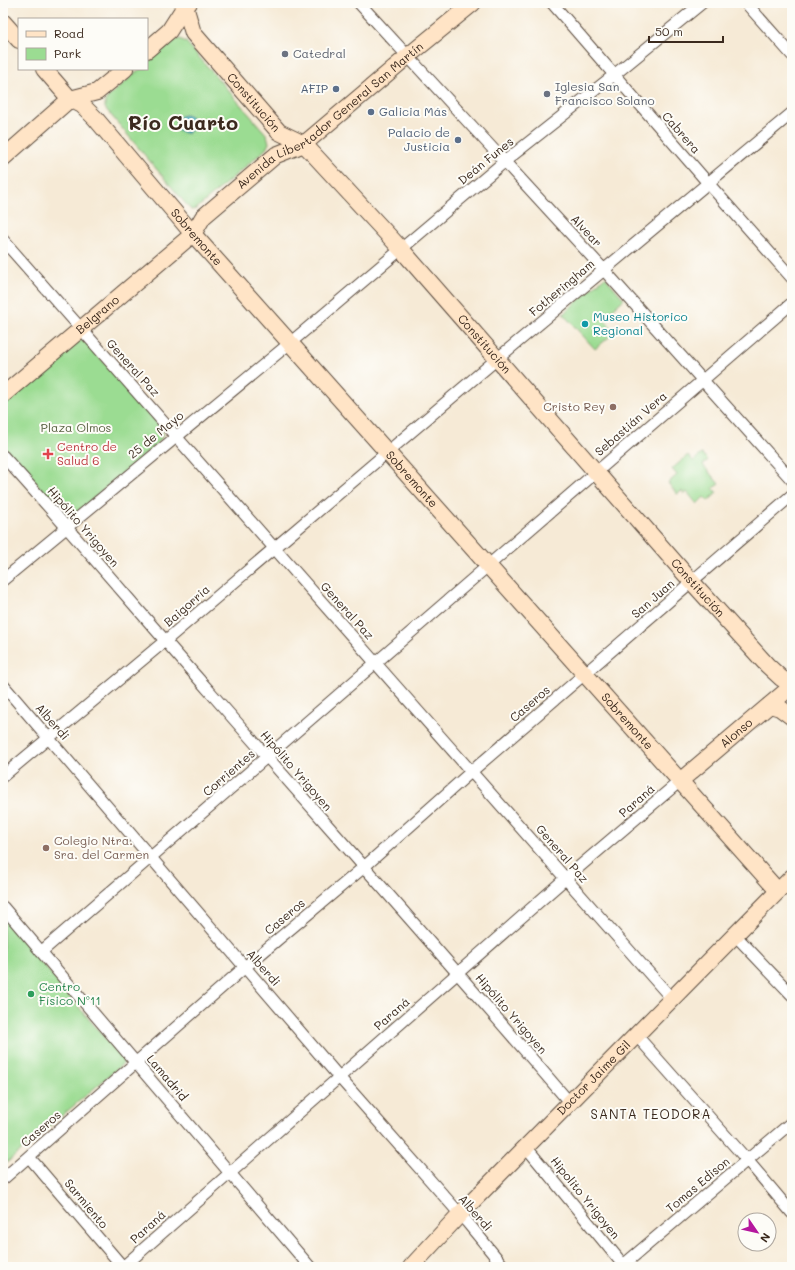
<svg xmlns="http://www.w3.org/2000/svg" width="795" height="1270" viewBox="0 0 795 1270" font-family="Mali,sans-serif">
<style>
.green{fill:#9bdc92;stroke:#6b8358}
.water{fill:#45afc4;stroke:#406c71}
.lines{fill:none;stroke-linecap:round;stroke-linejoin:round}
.minor-casing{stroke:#57473a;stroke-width:13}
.secondary-casing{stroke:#57473a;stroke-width:18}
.minor{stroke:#fff;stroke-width:11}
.secondary{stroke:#ffe4c6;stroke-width:16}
.worship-dot{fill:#6b7280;stroke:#fdfcf7;stroke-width:1.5}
.service-dot{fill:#5c6f8a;stroke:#fdfcf7;stroke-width:1.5}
.culture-dot{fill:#0f9aa8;stroke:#fdfcf7;stroke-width:1.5}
.education-dot{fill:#8d6e63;stroke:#fdfcf7;stroke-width:1.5}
.health-dot{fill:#e0444e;stroke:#fdfcf7;stroke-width:1.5}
.leisure-dot{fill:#2e9e5b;stroke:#fdfcf7;stroke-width:1.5}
.labels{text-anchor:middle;stroke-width:4;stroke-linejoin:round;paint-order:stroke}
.worship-label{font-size:12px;fill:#5b616d;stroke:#fdfcf7;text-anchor:start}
.service-label{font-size:12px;fill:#4e5e75;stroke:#fdfcf7;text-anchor:end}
.street-label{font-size:12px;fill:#3b2a1e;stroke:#fdfcf7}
.culture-label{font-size:12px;fill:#0d838f;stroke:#fdfcf7;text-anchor:start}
.education-label{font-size:12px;fill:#785e54;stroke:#fdfcf7;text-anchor:end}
.park-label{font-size:12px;fill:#585f41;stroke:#fdfcf7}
.health-label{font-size:12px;fill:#be3a42;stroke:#fdfcf7;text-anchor:start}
.leisure-label{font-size:12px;fill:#27864d;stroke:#fdfcf7;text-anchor:start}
.neighbourhood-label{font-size:13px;letter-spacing:1px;fill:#3b2a1e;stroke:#fdfcf7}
.town-label{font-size:20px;font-weight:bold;fill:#3b2a1e;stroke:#fdfcf7}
</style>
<rect width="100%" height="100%" fill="#fdfcf7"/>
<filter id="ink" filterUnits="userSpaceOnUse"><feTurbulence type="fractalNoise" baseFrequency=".025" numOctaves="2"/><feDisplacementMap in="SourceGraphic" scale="8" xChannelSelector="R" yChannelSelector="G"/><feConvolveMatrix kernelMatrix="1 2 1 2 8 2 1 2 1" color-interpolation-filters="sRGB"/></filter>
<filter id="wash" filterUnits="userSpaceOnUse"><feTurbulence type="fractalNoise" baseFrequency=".012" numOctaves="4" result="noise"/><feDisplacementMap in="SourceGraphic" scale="16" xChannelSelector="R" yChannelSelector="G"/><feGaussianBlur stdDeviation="0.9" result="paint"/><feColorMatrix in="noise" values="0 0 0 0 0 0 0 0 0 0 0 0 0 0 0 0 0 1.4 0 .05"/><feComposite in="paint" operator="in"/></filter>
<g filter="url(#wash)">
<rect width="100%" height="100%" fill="#f6ead6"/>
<path class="green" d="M180 39 186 42 267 135 269 143 266 149 196 209 191 210 105 108V101L108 97 140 69H147V63L172 41Z
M605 277 624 299 603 318 615 332 595 349 563 314Z
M80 340 86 342 162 428 163 434 160 441 77 512C72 515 68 516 62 513L3 445V404L74 343Z
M702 454 708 460 703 465 719 484 713 488 717 493 708 501 704 497 697 504 687 492 684 494 682 491 677 494 668 483 677 475 672 469 688 455 693 461Z
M3 917 125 1062 3 1166Z"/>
<path class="water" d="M176 124a9 9 0 1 1 18 0a9 9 0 1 1-18 0Z"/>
</g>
<g filter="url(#ink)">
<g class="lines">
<g class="minor-casing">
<path id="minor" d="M359 3 604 270 792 480
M552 3 708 183 792 278
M746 3 792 55
M3 240C225 494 449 746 672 999
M3 456C74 534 141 614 211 693 331 830 452 965 570 1103
M3 580 290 343 504 162 614 75 702 3
M3 685 339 1077 467 1222 504 1267
M3 776 165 641 497 359 792 113
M3 907 310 1267
M735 935 792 995
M41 952 792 303
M637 1036 748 1161 792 1213
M526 1147 625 1267
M29 1157 123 1267
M3 1179 245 967 364 867 472 771 792 495
M123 1267 566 878 680 781
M621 1267 792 1122"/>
</g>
<g class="secondary-casing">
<g id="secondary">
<path id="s1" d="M183 3 185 6 193 33 279 132 304 144 401 249 692 582 767 665 781 678 792 685"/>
<path d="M3 22 19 40"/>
<path d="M147 50 169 31 185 6 189 3"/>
<path id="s2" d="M44 69 70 99 82 105 95 118 193 234 778 891"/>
<path d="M3 158 70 99 97 92 125 69"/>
<path id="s3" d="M3 395 193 234 203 217 276 155 304 144 408 56 473 3"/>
<path d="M770 705 780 708 792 717"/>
<path id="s4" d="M680 781 792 686"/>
<path id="s5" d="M411 1267 460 1214 792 877"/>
</g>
</g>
<use href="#minor" class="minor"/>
<use href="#secondary" class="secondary"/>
</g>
</g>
<g class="worship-dot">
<circle cx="285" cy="54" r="4"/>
<circle cx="547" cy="94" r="4"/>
</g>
<g class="service-dot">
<circle cx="336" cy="89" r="4"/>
<circle cx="371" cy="112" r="4"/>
<circle cx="458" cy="140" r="4"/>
</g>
<circle class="culture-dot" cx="585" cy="324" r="4"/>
<g class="education-dot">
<circle cx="613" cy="407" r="4"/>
<circle cx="46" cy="848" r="4"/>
</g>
<path class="health-dot" d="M46 448h4v4h4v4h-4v4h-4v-4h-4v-4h4z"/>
<circle class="leisure-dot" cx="31" cy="994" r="4"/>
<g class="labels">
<g class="worship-label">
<text x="293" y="58">Catedral</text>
<text x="555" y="91">Iglesia San<tspan x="555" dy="14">Francisco Solano</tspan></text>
</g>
<g class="service-label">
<text x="328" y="93">AFIP</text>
<text x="379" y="116" text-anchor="start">Galicia Más</text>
<text x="450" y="137">Palacio de<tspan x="450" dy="14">Justicia</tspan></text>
</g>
<g class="street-label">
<text dy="4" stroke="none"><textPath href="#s1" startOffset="124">Constitución</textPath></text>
<text dy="4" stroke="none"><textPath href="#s3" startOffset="432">Avenida Libertador General San Martín</textPath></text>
<text transform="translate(681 133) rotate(49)" y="4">Cabrera</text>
<text transform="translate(486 161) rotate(-39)" y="4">Deán Funes</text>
<text transform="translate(586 231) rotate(47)" y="4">Alvear</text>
<text dy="4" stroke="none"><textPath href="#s2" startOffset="228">Sobremonte</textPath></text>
<text transform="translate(562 288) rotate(-40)" y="4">Fotheringham</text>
<text dy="4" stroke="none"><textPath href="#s3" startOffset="124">Belgrano</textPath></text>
<text dy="4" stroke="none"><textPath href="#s1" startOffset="460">Constitución</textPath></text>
<text transform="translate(133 368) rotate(48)" y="4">General Paz</text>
<text transform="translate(631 424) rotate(-41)" y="4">Sebastián Vera</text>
<text transform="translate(156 435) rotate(-39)" y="4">25 de Mayo</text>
<text dy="4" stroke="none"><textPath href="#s2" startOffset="552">Sobremonte</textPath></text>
<text transform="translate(83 527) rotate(49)" y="4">Hipólito Yrigoyen</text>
<text dy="4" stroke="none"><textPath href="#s1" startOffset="784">Constitución</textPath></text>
<text transform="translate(653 599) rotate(-41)" y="4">San Juan</text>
<text transform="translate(187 606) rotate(-41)" y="4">Baigorria</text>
<text transform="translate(347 611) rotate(48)" y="4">General Paz</text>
<text transform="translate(530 704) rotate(-41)" y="4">Caseros</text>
<text dy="4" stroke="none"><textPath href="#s2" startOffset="876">Sobremonte</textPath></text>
<text transform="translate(52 722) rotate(49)" y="4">Alberdi</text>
<text dy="4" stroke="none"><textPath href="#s4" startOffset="74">Alonso</textPath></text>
<text transform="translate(296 771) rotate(49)" y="4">Hipólito Yrigoyen</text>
<text transform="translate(229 773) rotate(-41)" y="4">Corrientes</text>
<text transform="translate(637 801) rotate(-41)" y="4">Paraná</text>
<text transform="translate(562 854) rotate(49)" y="4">General Paz</text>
<text transform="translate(285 917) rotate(-40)" y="4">Caseros</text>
<text transform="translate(263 968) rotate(49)" y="4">Alberdi</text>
<text transform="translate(392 1014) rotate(-41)" y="4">Paraná</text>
<text transform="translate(511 1014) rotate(49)" y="4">Hipólito Yrigoyen</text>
<text transform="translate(167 1078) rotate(50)" y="4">Lamadrid</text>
<text dy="4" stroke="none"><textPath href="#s5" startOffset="263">Doctor Jaime Gil</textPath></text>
<text transform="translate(41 1129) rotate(-41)" y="4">Caseros</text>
<text transform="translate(698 1185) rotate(-40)" y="4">Tomas Edison</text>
<text transform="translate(585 1198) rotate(51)" y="4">Hipolito Yrigoyen</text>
<text transform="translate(86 1204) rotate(50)" y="4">Sarmiento</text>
<text transform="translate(475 1213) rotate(49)" y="4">Alberdi</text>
<text transform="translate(148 1227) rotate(-42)" y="4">Paraná</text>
</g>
<g class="culture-label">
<text x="593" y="321">Museo Historico<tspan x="593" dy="14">Regional</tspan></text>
</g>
<g class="education-label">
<text x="605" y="411">Cristo Rey</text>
<text x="54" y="845" text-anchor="start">Colegio Ntra.<tspan x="54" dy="14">Sra. del Carmen</tspan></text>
</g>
<g class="park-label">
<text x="76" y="432">Plaza Olmos</text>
</g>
<g class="health-label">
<text x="57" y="451">Centro de<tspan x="57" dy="14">Salud 6</tspan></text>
</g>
<g class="leisure-label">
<text x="39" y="991">Centro<tspan x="39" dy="14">Físico Nº11</tspan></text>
</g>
<g class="neighbourhood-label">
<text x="651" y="1119">SANTA TEODORA</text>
</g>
<g class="town-label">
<text x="183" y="130">Río Cuarto</text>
</g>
</g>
<rect width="795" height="1270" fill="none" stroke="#fdfcf7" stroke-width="16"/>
<rect x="18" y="18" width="130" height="52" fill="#fdfcf7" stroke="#afa8a0"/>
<rect x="26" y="31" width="20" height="6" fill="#ffe4c6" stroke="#afa8a0"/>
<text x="54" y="38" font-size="12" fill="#3b2a1e">Road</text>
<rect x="26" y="48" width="20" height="12" fill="#9bdc92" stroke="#afa8a0"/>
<text x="54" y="58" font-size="12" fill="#3b2a1e">Park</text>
<g transform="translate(757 1232) rotate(124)"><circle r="19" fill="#fdfcf7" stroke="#afa8a0"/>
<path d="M0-3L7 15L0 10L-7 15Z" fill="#b5179e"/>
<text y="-6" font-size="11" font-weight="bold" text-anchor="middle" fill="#3b2a1e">N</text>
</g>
<path d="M649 36v6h74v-6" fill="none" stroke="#3b2a1e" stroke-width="2"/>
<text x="655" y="36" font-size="12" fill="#3b2a1e" stroke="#fdfcf7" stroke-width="3" paint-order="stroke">50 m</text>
</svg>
